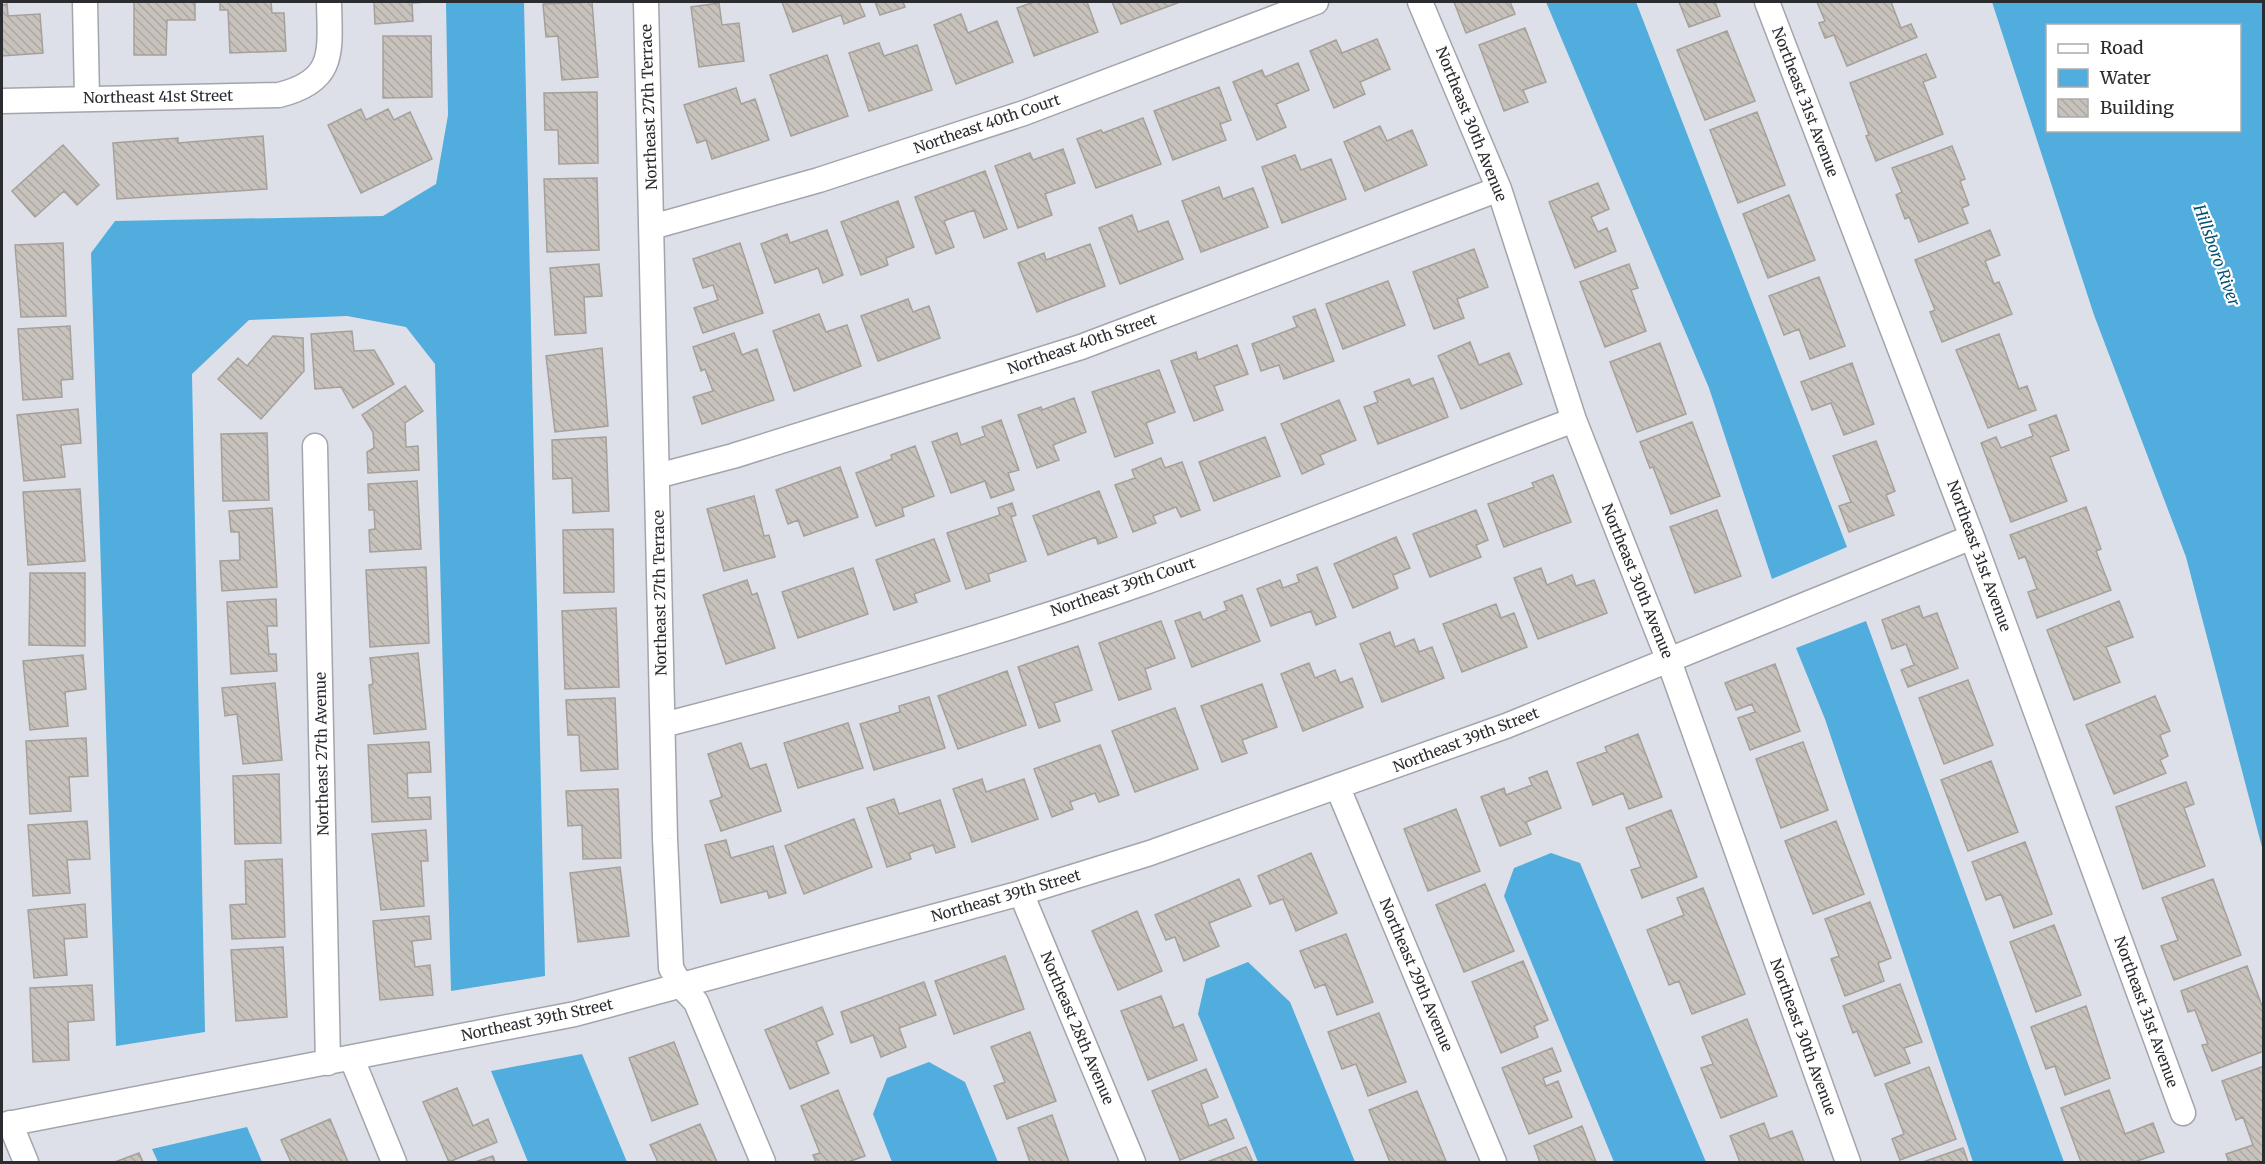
<svg xmlns="http://www.w3.org/2000/svg" width="2265" height="1164" viewBox="0 0 2265 1164" font-family="Merriweather,serif">
<style>
.water{fill:#50adde;fill-rule:evenodd}
.building{fill:url(#building-back-hatch);stroke:#a6a09a;stroke-width:1.5}
.lines{fill:none;stroke-linecap:round;stroke-linejoin:round}
.minor-casing{stroke:#a2a5ac;stroke-width:27}
.minor{stroke:#fff;stroke-width:24}
.labels{text-anchor:middle;stroke-width:4.5;stroke-linejoin:round;paint-order:stroke}
.street-label{font-size:15px;fill:#2b2c2f;stroke:#fff}
.water-label{font-size:16px;font-style:italic;fill:#025172;stroke:#fff}
</style>
<defs>
<pattern id="building-back-hatch" width="6" height="6" patternUnits="userSpaceOnUse" patternTransform="scale(1.5)"><rect width="6" height="6" fill="#c8c2bc"/><path d="M-1 5l2 2M0 0l6 6M5-1l2 2" fill="none" stroke="#aca7a2"/></pattern>
</defs>
<rect width="100%" height="100%" fill="#dde0e8"/>
<path class="water" d="M446 2H524L545 976 451 991 435 364 406 327 347 316 249 320 192 374 205 1032 116 1046 91 253 115 221 383 216 436 184 448 115Z
M1546 2H1636L1847 547 1772 579 1709 388Z
M1992 2H2263V851L2186 557 2094 315ZM2048 26H2240V130H2048Z
M1866 621 2064 1162H1973L1825 719 1796 648Z
M1551 853 1580 863 1706 1162H1614L1504 896 1514 868Z
M1248 962 1290 1002 1355 1162H1258L1198 1014 1206 979Z
M582 1054 627 1162H528L491 1071Z
M929 1062 965 1082 998 1162H892L873 1114 887 1078Z
M247 1127 262 1162H158L152 1149Z"/>
<path class="building" d="M134 2H195V20H167L166 55H134Z
M220 2H271L272 13H284L286 51 230 53 228 10H220Z
M374 2H427L412 3 413 21 375 24Z
M592 2 598 77 562 80 558 36 546 37 543 4Z
M782 2H859L865 16 844 24 841 15 793 32Z
M875 2H903L905 7 880 15Z
M1034 2H1087L1098 32 1034 56 1017 8Z
M1112 2H1180L1121 24Z
M1454 2H1510L1515 14 1466 33Z
M1679 2H1715L1720 16 1689 27Z
M1817 2H1891L1901 28 1911 24 1917 37 1847 66 1834 35 1825 38 1819 23 1825 21Z
M719 3 722 25 739 23 744 61 699 67 691 7Z
M7 4 8 16 40 14 43 53 2 56V5Z
M961 14 968 33 997 21 1013 62 956 84 934 25Z
M1525 28 1546 82 1523 90 1528 102 1504 111 1479 45Z
M1727 31 1755 101 1705 120 1677 50Z
M383 36H431L432 97 383 98Z
M1377 39 1390 69 1360 82 1365 94 1334 108 1310 51 1336 40 1342 53Z
M879 43 884 56 917 45 932 90 869 111 849 53Z
M1926 54 1936 77 1923 82 1943 134 1876 161 1866 136 1869 135 1850 83Z
M827 55 848 116 791 136 770 75Z
M1298 63 1309 90 1276 104 1286 127 1257 140 1233 82 1262 70 1265 77Z
M1219 87 1231 120 1220 124 1226 140 1173 160 1154 111Z
M736 88 741 104 755 99 769 140 712 159 706 140 697 143 684 105Z
M597 92 598 163 559 164 558 130H545L544 93Z
M361 109 366 120 388 109 394 120 410 112 432 159 361 193 328 125Z
M1757 112 1785 185 1738 203 1710 130Z
M1143 118 1161 164 1096 188 1077 139 1101 130 1103 133Z
M1380 126 1387 141 1412 130 1427 165 1365 191 1344 142Z
M263 136 267 189 117 199 113 143 178 138V143Z
M63 145 99 185 77 205 64 191 35 217 12 191Z
M1952 146 1965 179 1960 181 1969 205 1962 208 1968 223 1919 242 1909 217 1905 219 1896 195 1902 192 1892 168Z
M1063 149 1075 183 1045 194 1052 215 1018 228 995 166 1030 153 1033 160Z
M1295 155 1301 170 1331 159 1346 199 1282 223 1262 167Z
M985 171 1007 229 984 238 974 210 944 221 954 247 936 254 915 197Z
M597 178 599 250 547 252 544 179Z
M1598 183 1609 209 1591 217 1598 232 1607 228 1616 251 1575 268 1549 202Z
M1219 187 1223 199 1253 188 1268 227 1201 252 1182 201Z
M1789 195 1815 260 1768 278 1743 214Z
M898 201 914 247 886 258 888 265 861 275 841 222Z
M1132 215 1138 232 1168 221 1183 259 1120 284 1099 228Z
M827 230 843 275 823 283 818 268 775 283 761 244 787 234 790 243Z
M1990 230 2000 255 1985 261 1994 284 1999 282 2012 314 1942 342 1930 312 1935 310 1915 260Z
M63 243 66 316 21 317 15 245Z
M740 243 763 313 703 333 694 308 718 300 713 285 703 288 693 259Z
M1090 244 1105 286 1037 312 1018 263 1044 253 1046 260Z
M1474 249 1488 287 1457 299 1464 318 1434 329 1413 272Z
M599 264 602 296 584 297 586 333 555 335 550 268Z
M1629 264 1638 288 1631 290 1646 331 1605 347 1580 282Z
M1819 277 1845 346 1810 359 1799 329 1784 335 1769 296Z
M1388 281 1405 325 1343 349 1326 304Z
M908 299 913 312 929 306 940 338 878 361 861 316Z
M1315 309 1334 361 1284 379 1279 365 1261 371 1252 344 1297 327 1293 317Z
M819 314 826 332 847 325 861 366 794 391 773 331Z
M70 326 73 379 61 380 62 397 23 400 18 329Z
M352 331 354 351 374 350 394 384 353 408 341 387 315 389 311 334Z
M734 333 742 355 757 349 774 400 702 424 693 397 713 391 705 369 701 371 693 347Z
M1999 334 2019 389 2027 386 2036 410 1988 428 1956 350Z
M273 336 303 338 304 371 261 419 218 379 238 358 247 366Z
M1470 342 1479 365 1509 353 1522 384 1461 409 1438 356Z
M1660 343 1686 414 1637 432 1610 362Z
M1237 345 1248 374 1214 386 1223 410 1194 421 1171 361 1196 352 1198 360Z
M602 348 608 426 555 432 546 356Z
M1852 363 1874 424 1844 435 1831 403 1812 410 1801 382Z
M1159 370 1175 412 1146 423 1153 443 1115 457 1092 392Z
M1433 378 1448 417 1378 444 1364 407 1378 402 1374 392 1409 379 1412 386Z
M405 386 423 411 405 423 406 447 418 446 419 470 368 473 367 452 374 448 373 432 362 415Z
M1074 398 1086 432 1053 445 1059 460 1037 468 1018 415 1041 407 1042 410Z
M1339 400 1356 440 1320 455 1324 464 1302 474 1281 424Z
M78 409 81 443 61 445 65 477 24 481 17 415Z
M2056 415 2069 450 2050 457 2067 501 2011 522 1981 443 1996 437 2001 448 2033 436 2029 425Z
M1001 420 1019 470 1008 473 1014 490 991 498 985 481 951 493 932 442 957 433 961 445 985 436 982 427Z
M1692 422 1720 496 1671 514 1653 467 1650 468 1640 442Z
M267 433 269 500 223 501 221 434Z
M606 437 609 511 573 513 572 478 553 479 552 440Z
M1265 437 1280 476 1214 501 1199 462Z
M1876 441 1895 491 1886 495 1894 515 1849 532 1839 506 1851 502 1833 456Z
M915 446 934 496 902 508 904 516 876 526 856 473 892 459 891 455Z
M1161 458 1165 468 1182 462 1200 510 1181 517 1176 507 1153 516 1156 523 1133 532 1115 485 1135 478 1132 470Z
M840 467 858 517 804 536 798 520 788 524 776 490Z
M1553 475 1571 522 1504 547 1488 504 1534 487 1532 483Z
M417 481 421 549 370 552 369 530 375 529 374 510H369L368 484Z
M80 489 85 561 28 565 23 492Z
M1099 491 1117 537 1098 544 1096 537 1048 555 1033 516Z
M754 496 764 536 769 535 775 557 724 571 707 509Z
M1012 503 1016 515 1011 517 1026 561 988 574 990 581 966 589 947 533 1000 515 998 508Z
M2086 507 2101 549 2096 551 2111 590 2037 618 2028 592 2037 589 2025 556 2019 559 2010 535Z
M272 508 277 587 222 591 220 561 240 560 239 532H231L229 511Z
M1476 510 1488 540 1476 545 1481 557 1430 577 1413 534Z
M1717 510 1741 576 1695 593 1670 527Z
M613 529 614 592 564 593 563 530Z
M1396 537 1410 568 1393 575 1398 588 1353 608 1334 564Z
M934 539 950 581 914 594 917 602 894 610 876 560Z
M426 567 429 643 370 647 366 570Z
M1317 567 1336 617 1316 625 1311 611 1271 626 1257 589 1280 580 1283 588 1299 582 1297 575Z
M853 568 868 614 798 638 782 592Z
M1541 568 1547 585 1572 575 1576 586 1594 580 1607 613 1538 639 1514 578Z
M30 573H85V646L29 645Z
M747 580 752 595 757 593 775 648 726 664 703 595Z
M1242 595 1260 641 1192 667 1175 621 1200 612 1203 620 1227 610 1224 602Z
M276 599 277 626H267L269 654H276L277 671 231 674 227 602Z
M2119 601 2133 637 2106 647 2120 682 2074 700 2047 630Z
M1496 604 1501 618 1514 613 1527 647 1462 672 1443 624Z
M1919 606 1923 618 1937 613 1958 668 1908 687 1901 670 1914 665 1906 644 1892 649 1882 620Z
M616 608 619 687 565 689 562 611Z
M1161 621 1175 658 1145 669 1151 689 1119 700 1099 643Z
M1390 632 1395 647 1414 639 1419 652 1432 647 1444 678 1382 702 1360 644Z
M1078 646 1092 690 1054 703 1060 721 1039 728 1018 667Z
M418 653 426 729 374 734 369 685 373 684 370 658Z
M83 655 86 689 65 692 68 726 30 730 23 661Z
M1309 663 1315 678 1335 670 1340 683 1352 678 1363 707 1303 731 1281 674Z
M1775 664 1800 731 1750 750 1738 718 1755 712 1752 704 1736 710 1725 683Z
M1007 671 1026 725 958 749 938 696Z
M1968 680 1993 745 1944 764 1919 698Z
M275 683 282 760 243 764 237 714 225 716 222 688Z
M1262 684 1277 727 1242 740 1247 753 1222 762 1201 706Z
M2155 696 2170 731 2160 735 2168 756 2160 760 2166 773 2114 794 2086 725Z
M929 697 945 748 874 770 860 724 900 712 899 706Z
M615 698 618 769 581 771 579 735H568L566 700Z
M1175 708 1198 769 1135 792 1112 731Z
M848 723 863 768 798 788 784 743Z
M1638 734 1662 797 1629 809 1623 793 1593 805 1577 763 1607 752 1605 747Z
M86 738 88 776 69 777 71 811 30 814 26 741Z
M429 742 431 772 407 773 408 798 430 797 431 819 372 822 368 745Z
M1803 742 1828 810 1781 828 1756 759Z
M741 743 750 769 766 764 781 811 721 831 710 801 722 797 708 754Z
M1100 745 1119 795 1099 802 1095 793 1070 802 1073 809 1052 817 1034 769Z
M1991 761 2018 832 1968 851 1941 780Z
M1547 771 1561 808 1526 822 1531 834 1500 846 1481 797 1504 788 1506 795 1532 785 1529 778Z
M279 774 281 843 235 844 233 776Z
M982 779 986 792 1024 779 1038 819 972 842 953 789Z
M2186 782 2194 804 2184 808 2205 866 2143 889 2116 807Z
M618 789 621 858 583 859 582 825 568 826 566 791Z
M894 799 899 814 940 800 955 847 936 853 933 845 909 853 911 859 887 867 867 808Z
M1456 809 1480 871 1428 891 1404 829Z
M1671 810 1697 877 1642 898 1631 870 1641 867 1626 828Z
M854 819 872 867 804 894 785 846Z
M87 821 90 859 67 860 70 893 33 896 28 825Z
M1836 821 1864 894 1813 914 1785 841Z
M426 830 428 861H421L424 906 381 910 372 834Z
M726 840 731 858 773 846 786 893 769 898 767 891 721 903 705 845Z
M2025 842 2052 914 2014 928 2001 894 1986 900 1972 862Z
M1311 853 1337 913 1296 931 1283 899 1270 904 1258 876Z
M282 859 285 937 232 939 230 905 246 904 245 861Z
M620 867 629 936 578 942 570 873Z
M1239 879 1251 906 1209 923 1219 946 1184 961 1175 937 1166 940 1155 915Z
M2213 879 2241 955 2174 980 2161 946 2178 940 2162 898Z
M1485 884 1514 951 1464 972 1436 905Z
M1703 888 1745 994 1692 1014 1679 981 1669 985 1647 930 1684 915 1677 898Z
M1870 902 1891 958 1878 963 1884 981 1845 996 1831 959 1839 956 1825 919Z
M85 904 87 937 64 939 67 975 34 978 28 910Z
M1137 911 1162 971 1118 990 1092 931Z
M429 916 431 939 412 941 415 967 430 965 433 995 380 1000 373 921Z
M2054 925 2081 995 2036 1012 2010 942Z
M1346 934 1373 1002 1337 1015 1325 984 1315 988 1300 951Z
M283 947 287 1017 236 1021 231 950Z
M1005 956 1024 1009 954 1034 935 981Z
M1523 961 1548 1020 1534 1026 1538 1037 1501 1053 1472 982Z
M2247 966 2264 1011V1051L2212 1071 2202 1045 2208 1044 2195 1010 2188 1012 2181 991Z
M924 982 936 1015 899 1028 906 1047 881 1057 873 1035 851 1043 841 1012Z
M1900 984 1922 1042 1904 1048 1910 1063 1875 1076 1857 1031 1853 1033 1843 1006Z
M92 985 94 1020 68 1022 69 1060 33 1062 30 988Z
M1161 996 1174 1028 1183 1024 1197 1060 1148 1080 1121 1011Z
M2086 1006 2110 1078 2065 1095 2055 1066 2046 1069 2031 1027Z
M822 1007 833 1034 816 1042 829 1073 790 1089 765 1030Z
M1379 1013 1406 1082 1368 1096 1356 1064 1342 1069 1328 1032Z
M1747 1019 1777 1096 1721 1118 1701 1068 1713 1064 1702 1037Z
M1030 1032 1056 1101 1007 1119 994 1086 1005 1082 991 1047Z
M674 1042 698 1104 652 1121 629 1058Z
M1552 1048 1561 1071 1543 1078 1546 1086 1558 1081 1572 1117 1529 1134 1502 1068Z
M2264 1066V1162H2229L2226 1154 2253 1145 2243 1117 2236 1120 2222 1081Z
M1929 1067 1956 1139 1900 1160 1892 1139 1904 1134 1885 1084Z
M1206 1069 1218 1097 1201 1104 1209 1126 1226 1119 1234 1138 1180 1160 1152 1091Z
M457 1088 473 1126 488 1119 497 1142 449 1162 423 1102Z
M838 1090 865 1156 848 1162H816L813 1155 820 1153 801 1106Z
M2109 1090 2125 1134 2153 1123 2164 1152 2134 1162H2081L2061 1108Z
M1417 1091 1446 1161 1390 1162 1369 1110Z
M1052 1115 1069 1162H1030L1018 1128Z
M330 1119 348 1162H291L281 1140Z
M1764 1123 1770 1139 1792 1131 1804 1162H1740L1730 1136Z
M700 1124 717 1162H658L650 1145Z
M1582 1126 1596 1162H1540L1534 1146Z
M1246 1147 1253 1162H1207Z
M1963 1148 1968 1162H1923Z
M139 1153 143 1162H115Z
M493 1156 495 1162H475Z"/>
<g class="lines">
<g class="minor-casing">
<path id="minor" d="M85 2 87 99
M646 2 665 839 671 968 681 986 696 1002 763 1162
M1420 2 1499 189 1574 420 1669 661 1848 1162
M1767 2 1972 537 2183 1113
M2 101 279 95C336 81 330 52 329 2
M652 227 819 180 1024 113 1316 2
M315 446 328 1063
M657 476 733 456 1081 347 1499 189
M663 725C823 684 983 639 1140 584 1285 532 1429 474 1574 420
M1338 788 1494 1162
M1021 893 1133 1162
M352 1059 394 1162
M10 1123 26 1162
M2 1125 575 1014 1021 893 1150 853 1506 726 1972 537"/>
</g>
<use href="#minor" class="minor"/>
</g>
<g class="labels">
<g class="street-label">
<text transform="translate(158 97) rotate(-1)" y="5">Northeast 41st Street</text>
<text transform="translate(1805 102) rotate(69)" y="5">Northeast 31st Avenue</text>
<text transform="translate(649 107) rotate(-92)" y="5">Northeast 27th Terrace</text>
<text transform="translate(987 124) rotate(-19)" y="5">Northeast 40th Court</text>
<text transform="translate(1471 124) rotate(68)" y="5">Northeast 30th Avenue</text>
<text transform="translate(1082 344) rotate(-19)" y="5">Northeast 40th Street</text>
<text transform="translate(1979 556) rotate(70)" y="5">Northeast 31st Avenue</text>
<text transform="translate(1637 581) rotate(68)" y="5">Northeast 30th Avenue</text>
<text transform="translate(1123 587) rotate(-19)" y="5">Northeast 39th Court</text>
<text transform="translate(660 593) rotate(-91)" y="5">Northeast 27th Terrace</text>
<text transform="translate(1466 740) rotate(-21)" y="5">Northeast 39th Street</text>
<text transform="translate(322 754) rotate(-91)" y="5">Northeast 27th Avenue</text>
<text transform="translate(1006 896) rotate(-16)" y="5">Northeast 39th Street</text>
<text transform="translate(1416 975) rotate(67)" y="5">Northeast 29th Avenue</text>
<text transform="translate(2146 1012) rotate(70)" y="5">Northeast 31st Avenue</text>
<text transform="translate(537 1020) rotate(-12)" y="5">Northeast 39th Street</text>
<text transform="translate(1077 1028) rotate(67)" y="5">Northeast 28th Avenue</text>
<text transform="translate(1803 1037) rotate(70)" y="5">Northeast 30th Avenue</text>
</g>
<g class="water-label">
<text transform="translate(2217 255) rotate(70)" y="6">Hillsboro River</text>
</g>
</g>
<rect width="2265" height="1164" fill="none" stroke="#2b2c2f" stroke-width="6"/>
<rect x="2046" y="24" width="195" height="108" fill="#ffffff" stroke="#aaabac" stroke-width="1.5"/>
<rect x="2058" y="44" width="30" height="9" fill="#ffffff" stroke="#aaabac" stroke-width="1.5"/>
<text x="2100" y="54" font-size="18" fill="#2b2c2f">Road</text>
<rect x="2058" y="69" width="30" height="18" fill="#50adde" stroke="#aaabac" stroke-width="1.5"/>
<text x="2100" y="84" font-size="18" fill="#2b2c2f">Water</text>
<rect x="2058" y="99" width="30" height="18" fill="url(#building-back-hatch)" stroke="#aaabac" stroke-width="1.5"/>
<text x="2100" y="114" font-size="18" fill="#2b2c2f">Building</text>
</svg>
